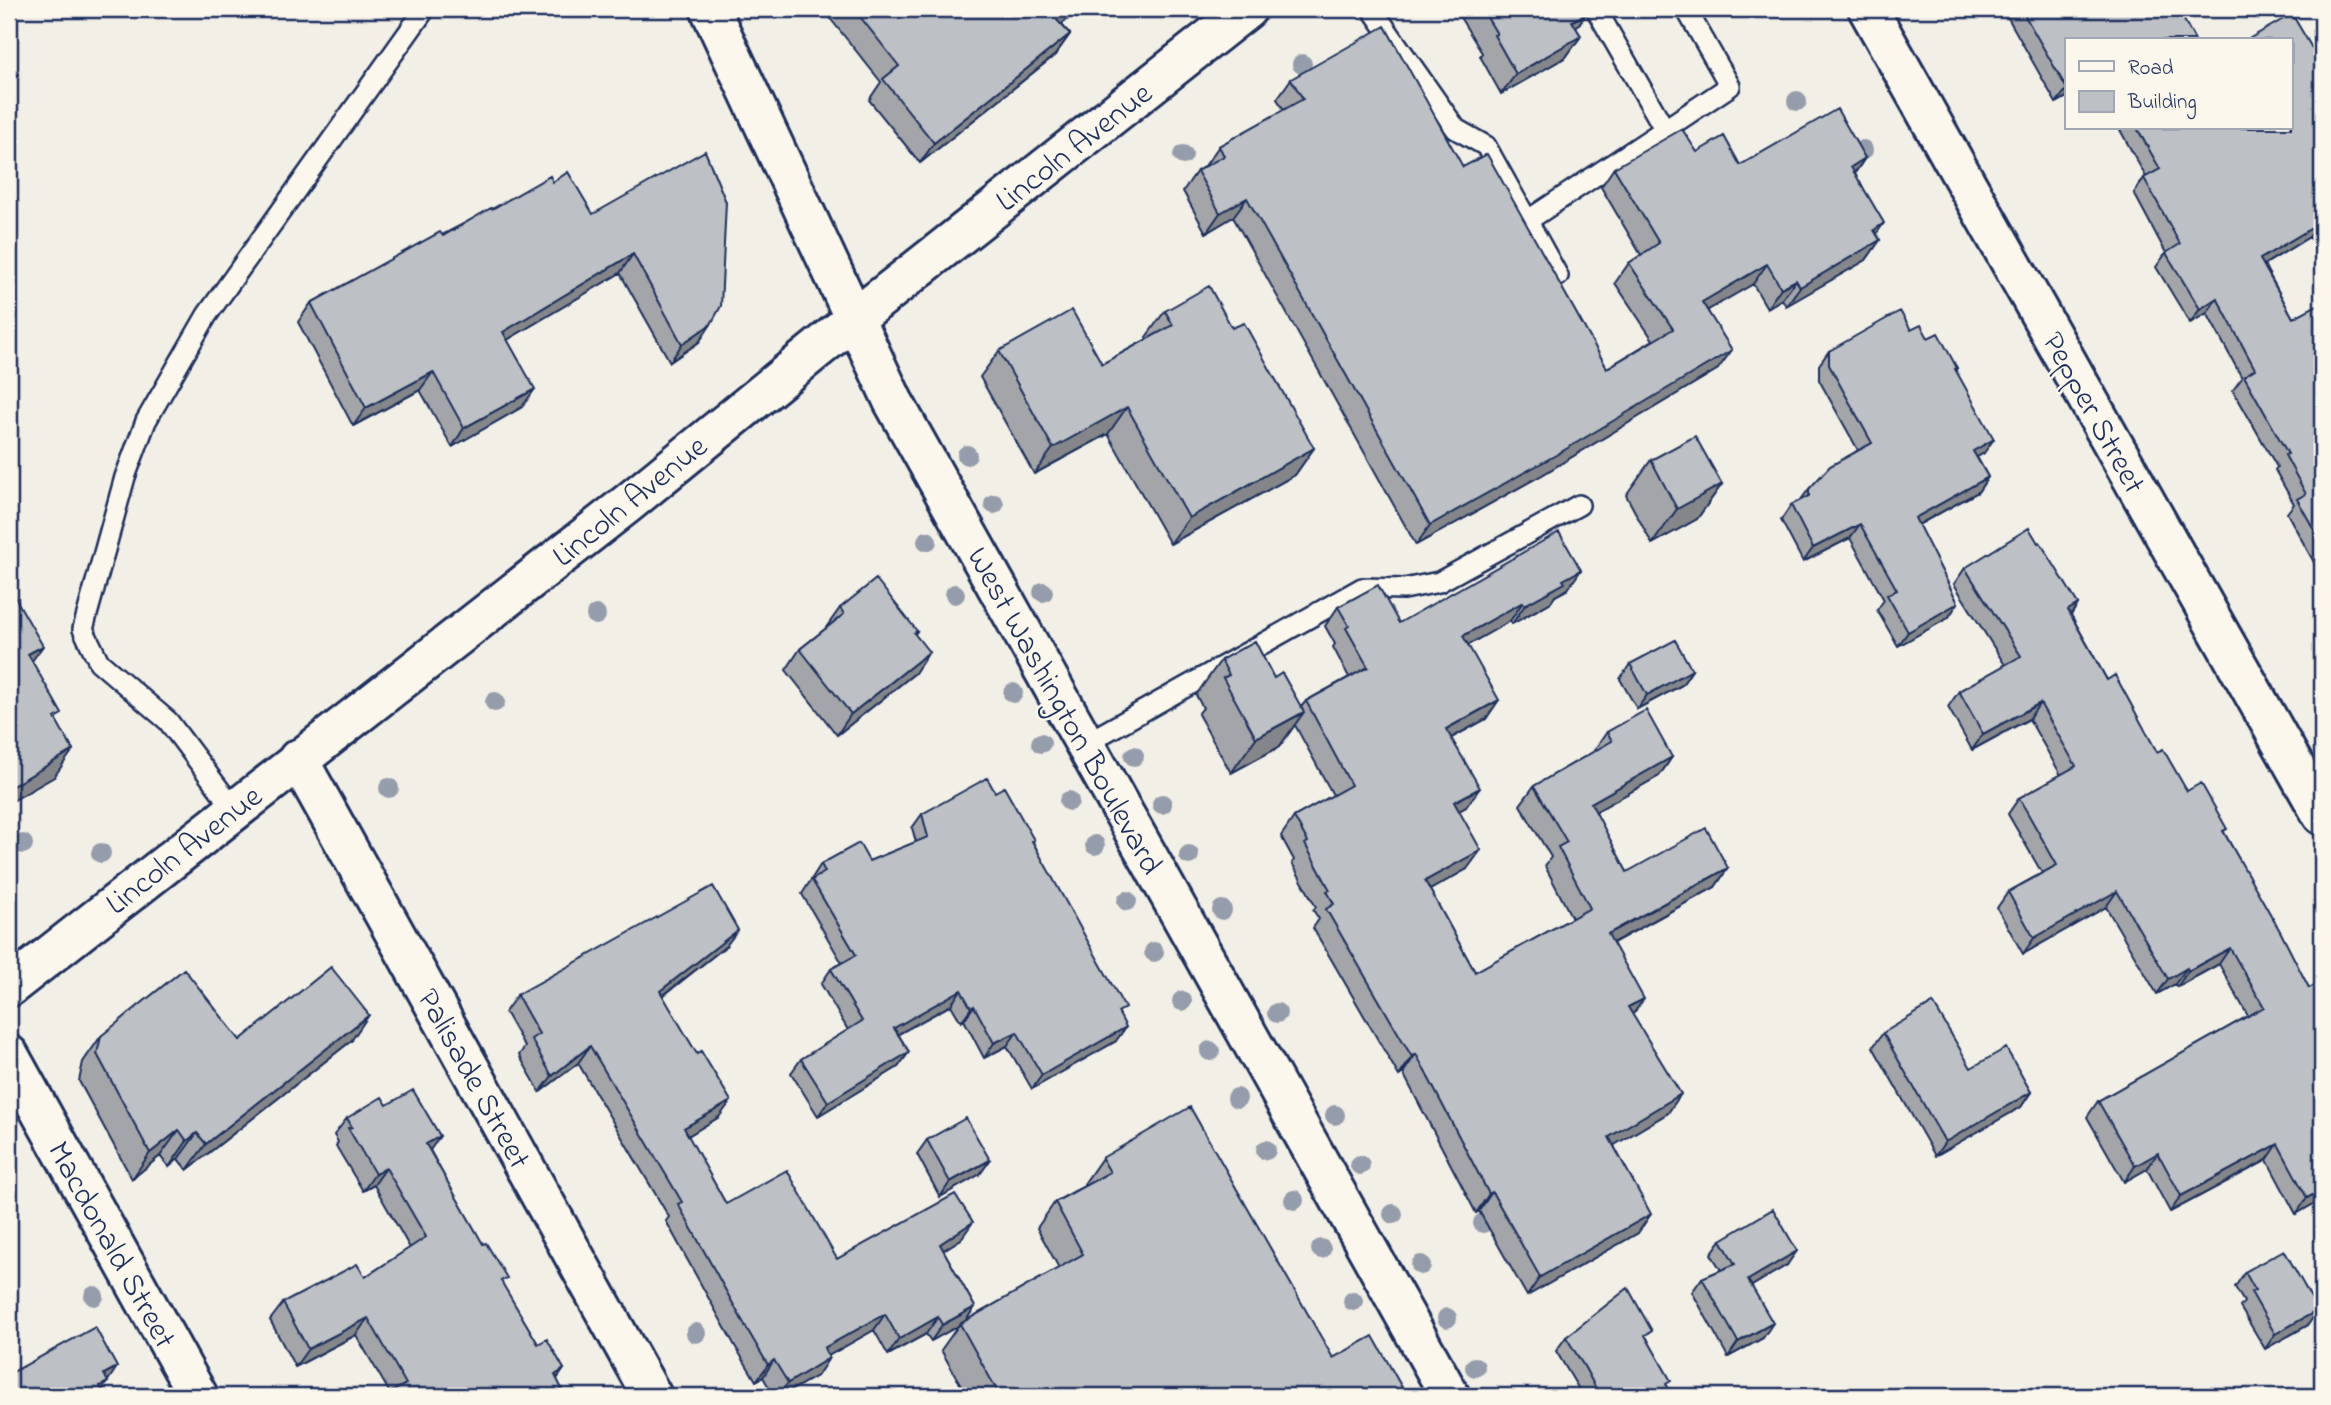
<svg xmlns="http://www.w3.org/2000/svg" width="2331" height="1405" viewBox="0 0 2331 1405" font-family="'Indie Flower',sans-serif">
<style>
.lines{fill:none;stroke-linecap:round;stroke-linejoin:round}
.lane-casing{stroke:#1b2f5e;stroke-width:24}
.street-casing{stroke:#1b2f5e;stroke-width:44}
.secondary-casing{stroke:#1b2f5e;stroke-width:44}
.lane{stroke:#fbf7ec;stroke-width:19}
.street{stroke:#fbf7ec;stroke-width:38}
.secondary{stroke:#fbf7ec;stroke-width:38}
.tree{fill:#959cab}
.wall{fill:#a3a5a9;stroke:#1b2f5e;stroke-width:2}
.shaded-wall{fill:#848689;stroke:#1b2f5e;stroke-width:2}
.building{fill:#bdc0c4;stroke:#1b2f5e;stroke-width:2}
.labels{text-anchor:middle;stroke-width:5;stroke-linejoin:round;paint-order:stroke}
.street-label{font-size:32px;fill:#1b2f5e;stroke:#fbf7ec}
</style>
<rect width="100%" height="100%" fill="#f2efe6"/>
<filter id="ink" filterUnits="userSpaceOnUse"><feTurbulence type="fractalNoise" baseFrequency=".0143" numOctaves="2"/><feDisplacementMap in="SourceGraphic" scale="14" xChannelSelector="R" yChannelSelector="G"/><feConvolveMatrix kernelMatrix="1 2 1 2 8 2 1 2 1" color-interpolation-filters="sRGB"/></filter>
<g filter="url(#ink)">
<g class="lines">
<g class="lane-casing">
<path id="lane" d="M1372 9 1456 129 1486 146 1558 276
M1596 9 1665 130
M1527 221 1730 86 1686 9
M1086 743 1362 588 1404 589 1439 582 1579 505
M234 809 168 721 99 662 83 629 125 477 146 421 207 315 425 9"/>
</g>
<g class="street-casing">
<path id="street" d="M1868 9 2322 815
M298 759 652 1396
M9 1055 198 1396"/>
</g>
<g class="secondary-casing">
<path id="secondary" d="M710 9 893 401 1450 1396
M9 987 627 504 854 319 1247 9"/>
</g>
<use href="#lane" class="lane"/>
<use href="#street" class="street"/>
<use href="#secondary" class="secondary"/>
</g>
<g class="tree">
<circle cx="1302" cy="64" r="10"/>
<circle cx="1797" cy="101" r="10"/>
<circle cx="1863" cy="150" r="10"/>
<circle cx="1183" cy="155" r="10"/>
<circle cx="967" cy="455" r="10"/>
<circle cx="994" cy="504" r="10"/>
<circle cx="927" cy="541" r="10"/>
<circle cx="1043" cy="592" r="10"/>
<circle cx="955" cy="594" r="10"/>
<circle cx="596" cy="615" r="10"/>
<circle cx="1013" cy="693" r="10"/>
<circle cx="495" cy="702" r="10"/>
<circle cx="1041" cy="743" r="10"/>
<circle cx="1134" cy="756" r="10"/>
<circle cx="389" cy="788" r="10"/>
<circle cx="1069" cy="801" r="10"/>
<circle cx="1162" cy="804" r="10"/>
<circle cx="23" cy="844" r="10"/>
<circle cx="1095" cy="845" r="10"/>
<circle cx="101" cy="853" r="10"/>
<circle cx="1189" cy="855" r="10"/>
<circle cx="1127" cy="901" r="10"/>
<circle cx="1222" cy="910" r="10"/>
<circle cx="1154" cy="952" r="10"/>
<circle cx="1182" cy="1001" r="10"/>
<circle cx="1277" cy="1013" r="10"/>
<circle cx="1210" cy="1051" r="10"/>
<circle cx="1237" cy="1098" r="10"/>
<circle cx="1335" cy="1115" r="10"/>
<circle cx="1266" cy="1150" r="10"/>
<circle cx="1360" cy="1165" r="10"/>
<circle cx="1294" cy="1200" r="10"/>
<circle cx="1393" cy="1214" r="10"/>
<circle cx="1483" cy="1223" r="10"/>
<circle cx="1321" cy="1249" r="10"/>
<circle cx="1421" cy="1265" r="10"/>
<circle cx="94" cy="1296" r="10"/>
<circle cx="1353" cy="1301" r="10"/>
<circle cx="1447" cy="1318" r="10"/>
<circle cx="696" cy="1333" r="10"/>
<circle cx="1475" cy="1367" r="10"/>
</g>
<path class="wall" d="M827 9H1080L1061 24 1070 34 1055 55 920 163 869 100 881 82 825 12Z
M1455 9H1582L1586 14 1576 28 1581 36 1566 57 1501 94 1480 56 1482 53Z
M2003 9H2179L2067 40V97L2056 103Z
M2322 65V234L2312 240 2309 237 2264 265 2293 318 2322 313V577L2287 513 2294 504 2275 470 2277 467 2233 390 2242 378 2207 313 2190 323 2156 267 2166 253 2134 193 2144 178 2146 177 2119 128H2291Z
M1291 79 1463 167 1607 368 1653 340 1615 283 1629 263 1641 255 1601 187 1614 168 1697 152 1740 165 1865 158 1855 173 1877 234 1880 240 1866 260 1786 306 1782 299 1767 308 1753 284 1708 310 1718 369 1542 475 1416 545 1233 217 1206 233 1183 191 1197 171 1205 166 1219 146 1284 110 1277 99Z
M553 182 593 214 711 324 699 342 670 362 620 273 507 340 522 407 452 447 420 390 353 426 298 322 311 303 492 209Z
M1165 311 1232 328 1314 448 1295 475 1170 544 1108 434 1034 474 980 377 999 351 1102 364 1147 339 1146 337Z
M1911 330 1928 338 1957 368 1955 371 1984 453 1977 457 1988 477 1978 492 1918 525 1958 603 1948 618 1898 646 1877 610 1884 600 1850 538 1803 562 1781 520 1791 505 1800 501 1809 489 1858 450 1819 380V365L1829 351Z
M1651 460 1722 484 1697 519 1652 544 1626 495Z
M1965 568 2078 604 2071 615 2107 680 2157 752 2187 791 2224 832 2309 988 2322 989V1199L2296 1214 2267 1160 2170 1212 2147 1169 2124 1182 2087 1117 2098 1101 2248 1016 2219 964 2177 987 2175 984 2157 994 2106 907 2023 954 1997 908 2008 892 2042 873 2008 814 2019 798 2061 775 2029 719 1972 750 1948 707 1959 691 2005 665 1954 584Z
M1568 589 1555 596 1551 602 1512 624 1510 621 1468 645 1486 719 1451 738 1466 807 1459 811 1467 869 1430 890 1475 972 1572 918 1545 866 1551 857 1520 805 1534 786 1593 752 1607 732 1672 757 1659 776 1595 812 1627 872 1728 868 1715 887 1613 943 1632 1015 1668 1113 1614 1145 1638 1233 1527 1296 1479 1211 1476 1213 1403 1073 1399 1076 1313 928 1319 919 1313 910 1316 907 1292 863 1294 860 1281 836 1294 817 1333 795 1295 725 1279 747 1231 773 1198 714 1203 708 1196 695 1221 660 1274 678 1301 707 1306 701 1349 677 1333 647 1335 644 1325 626 1338 607 1399 623Z
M840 608 917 631 915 634V673L837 735 786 670 800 649 825 629Z
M1630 664 1692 670 1682 685 1637 709 1620 679Z
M995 792 1034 840 1033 842 1120 1015 1116 1041 1032 1089 1007 1046 984 1058 964 1020 961 1022 951 1005 898 1034 909 1052 898 1067 818 1116 791 1073 801 1059 848 1030 821 984 831 969 842 963 802 894 821 864 869 861 916 842 912 828 922 814Z
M726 946 663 996 719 1117 688 1136 726 1204 837 1259 961 1239 943 1250 975 1307 965 1321 1059 1268 1037 1228 1055 1202 1085 1185 1084 1184 1102 1158 1333 1358 1405 1393 1403 1396H967L941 1350 958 1326 931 1341 926 1334 888 1355 874 1330 828 1356 818 1375 781 1396H774L763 1377 756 1381 735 1346 666 1221 669 1217 578 1063 540 1092 519 1055 525 1047 505 1012 517 995Z
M1883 1033 1971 1068 2031 1092 2021 1107 1935 1156 1873 1047Z
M101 1036 240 1040 351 1041 187 1170 178 1159 169 1167 160 1156 132 1179 79 1081 83 1062Z
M387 1105 430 1150 502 1284 538 1344 564 1369 557 1379 390 1393 356 1335 295 1367 270 1320 283 1303 365 1277 410 1248 374 1185 363 1191 336 1146 338 1142 334 1135 347 1118Z
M927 1140 990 1160 980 1174 940 1197 917 1154Z
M1721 1240 1787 1265 1752 1286 1763 1338 1728 1357 1692 1292 1702 1278 1721 1270 1711 1254Z
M2245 1272 2308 1325 2265 1349 2240 1307 2244 1302 2235 1287Z
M1566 1337 1647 1338 1667 1386 1673 1396H1583L1556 1351Z"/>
<path class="shaded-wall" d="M1069 9H1080L1042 40 1056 19Z
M1586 14 1571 35 1572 21Z
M1070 34 1055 55 920 163 934 143Z
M1581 36 1566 57 1501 94 1516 74Z
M2067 89V97L2056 103Z
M1865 158 1851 178V167Z
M1247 198 1233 217 1206 233 1220 213Z
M1884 223 1870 243 1874 230Z
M2320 223 2309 237 2250 273 2260 259Z
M2322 225V234L2312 240Z
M1880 240 1866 260 1786 306 1800 287Z
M633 254 620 273 490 350 503 332Z
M1767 264 1753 284 1689 321 1702 302Z
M1796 280 1782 299 1767 308 1781 288Z
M2217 298 2207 313 2190 323 2200 309Z
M711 324 699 342 670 362 682 344Z
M1732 350 1718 369 1542 475 1416 545 1430 525Z
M433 372 420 390 353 426 366 408Z
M535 389 522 407 452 447 464 428Z
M1127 407 1108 434 1034 474 1053 448Z
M1994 439 1984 453 1963 465 1973 451Z
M1314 448 1295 475 1170 544 1189 518Z
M1988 477 1978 492 1905 532 1915 518Z
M1722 484 1697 519 1652 544 1677 509Z
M1860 524 1850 538 1803 562 1813 548Z
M1581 570 1568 589 1555 596 1551 602 1512 624 1525 605 1563 580Z
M1523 602 1510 621 1450 655 1463 636Z
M1958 603 1948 618 1898 646 1908 632Z
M2078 604 2067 620 2068 610Z
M43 646 24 672 28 654Z
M929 652 915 673 837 735 851 714Z
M1692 670 1682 685 1637 709 1647 695Z
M1499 700 1486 719 1433 748 1446 729Z
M2040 703 2029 719 1972 750 1983 734Z
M1304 712 1279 747 1231 773 1256 738Z
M73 750 54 777 9 803V788Z
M1672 757 1659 776 1577 822 1591 803Z
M1480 788 1466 807 1441 821 1454 802Z
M1481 850 1467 869 1412 900 1425 881Z
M1728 868 1715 887 1594 953 1608 934Z
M2117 891 2106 907 2023 954 2034 938Z
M738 930 726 946 648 1007 660 991Z
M2230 948 2219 964 2177 987 2188 971Z
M2187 968 2175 984 2157 994 2168 979Z
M961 990 951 1005 884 1042 894 1028Z
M1644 999 1630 1018 1628 1007Z
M974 1006 964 1020 961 1022 971 1008Z
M369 1015 351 1041 187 1170 206 1144Z
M1126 1027 1116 1041 1032 1089 1042 1075Z
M1017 1032 1007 1046 984 1058 994 1043Z
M590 1046 578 1063 540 1092 552 1076Z
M909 1052 898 1067 818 1116 828 1102Z
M1416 1054 1403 1073 1399 1076 1412 1057Z
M2031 1092 2021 1107 1935 1156 1945 1142Z
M1681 1094 1668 1113 1596 1156 1609 1137Z
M731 1101 719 1117 673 1145 684 1128Z
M179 1130 160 1156 132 1179 150 1153Z
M197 1133 178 1159 169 1167 187 1141Z
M440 1136 428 1153 426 1144Z
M2278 1144 2267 1160 2170 1212 2181 1196Z
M2158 1153 2147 1169 2124 1182 2135 1166Z
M990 1160 980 1174 940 1197 950 1182Z
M386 1168 374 1185 363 1191 375 1174Z
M2322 1190V1199L2296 1214 2307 1198Z
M1492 1192 1479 1211 1476 1213 1489 1194Z
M1651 1214 1638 1233 1527 1296 1540 1277Z
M973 1222 961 1239 928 1260 940 1244Z
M1797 1251 1787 1265 1738 1294 1748 1280Z
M975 1307 964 1323 960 1324 958 1326 931 1341 942 1325Z
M2318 1310 2308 1325 2265 1349 2275 1334Z
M885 1314 874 1330 812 1365 824 1348Z
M938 1317 926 1334 888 1355 899 1339Z
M368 1318 356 1335 295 1367 308 1349Z
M1773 1323 1763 1338 1728 1357 1738 1342Z
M829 1358 818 1375 781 1396H778L788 1383Z
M774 1360 763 1377 756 1381 768 1365Z
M117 1367 98 1396H93L104 1374Z
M564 1369 551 1386 555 1375Z
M562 1389 557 1396H549Z"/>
<path class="building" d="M854 9H1069L1056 19 1070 34 934 143 883 79 899 66Z
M1482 9H1582L1586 14 1572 21 1581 36 1516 74 1494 35 1497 34Z
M2021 9H2178L2195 40H2067V89Z
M2292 14 2322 65V225L2320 223 2260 259 2293 318 2317 305 2322 313V544L2297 499 2306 494 2285 455 2288 454 2244 376 2255 369 2217 298 2200 309 2166 253 2180 244 2144 178 2160 169 2137 128H2291V40H2247Z
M1385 26 1463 167 1487 154 1607 368 1673 329 1629 263 1659 243 1614 168 1682 129 1697 152 1724 136 1740 165 1837 109 1865 158 1851 167 1884 223 1874 230 1880 240 1800 287 1796 280 1781 288 1767 264 1702 302 1732 350 1556 455 1430 525 1247 198 1220 213 1197 171 1224 156 1219 146 1303 99 1291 79Z
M705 151 726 202 721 306 711 324 682 344 633 254 503 332 535 389 464 428 433 372 366 408 311 303 440 232 443 236 491 208 492 209 550 176 553 182 568 172 593 214Z
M1209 286 1232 328 1244 323 1314 448 1189 518 1127 407 1053 448 999 351 1072 310 1102 364 1173 325 1165 311Z
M1900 311 1911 330 1921 325 1928 338 1938 333 1957 368 1955 369 1994 439 1973 451 1988 477 1915 518 1958 603 1908 632 1887 595 1897 590 1860 524 1813 548 1791 505 1809 496V489L1830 466 1872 443 1829 365V351Z
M1695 436 1722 484 1677 509 1651 460Z
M2029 528 2038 543 2040 542 2078 604 2068 610 2107 680 2115 675 2157 752 2163 749 2187 791 2201 783 2227 829 2223 831 2280 931 2309 988 2319 983 2322 989V1190L2307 1198 2278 1144 2181 1196 2158 1153 2135 1166 2098 1101 2264 1007 2230 948 2188 971 2187 968 2168 979 2117 891 2034 938 2008 892 2057 865 2019 798 2076 766 2040 703 1983 734 1959 691 2021 656 1965 568Z
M1559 532 1581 570 1563 580 1565 583 1525 605 1523 602 1463 636 1499 700 1446 729 1480 788 1454 802 1481 850 1425 881 1475 972 1590 908 1558 847 1567 842 1534 786 1612 741 1607 732 1646 710 1672 757 1591 803 1627 872 1706 828 1728 868 1608 934 1644 999 1628 1007 1681 1094 1609 1137 1651 1214 1540 1277 1492 1192 1489 1194 1416 1054 1412 1057 1326 909 1334 904 1327 891 1330 890 1305 844 1308 842 1294 817 1351 785 1306 701 1368 667 1346 628 1349 626 1338 607 1378 585 1399 623Z
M876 579 917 631 914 633 929 652 851 714 800 649 844 614 840 608Z
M9 587 43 646 28 654 62 714 55 718 73 750 9 788Z
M1675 640 1692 670 1647 695 1630 664Z
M1255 641 1274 678 1282 673 1304 712 1256 738 1223 678 1229 675 1221 660Z
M987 778 995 792 1004 787 1034 840 1032 841 1125 1008 1118 1012 1126 1027 1042 1075 1017 1032 994 1043 974 1006 971 1008 961 990 894 1028 909 1052 828 1102 801 1059 862 1021 831 969 856 955 812 880 825 872 821 864 859 843 869 861 928 837 922 814Z
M713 886 738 930 660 991 697 1054 701 1051 731 1101 684 1128 726 1204 787 1170 837 1259 955 1194 973 1222 940 1244 975 1307 942 1325 938 1317 899 1339 885 1314 824 1348 829 1358 788 1383 774 1360 768 1365 747 1329 678 1204 682 1202 590 1046 552 1076 531 1039 539 1034 517 995Z
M331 967 369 1015 206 1144 197 1133 187 1141 179 1130 150 1153 97 1054 101 1036 184 969 240 1040Z
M1933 1003 1971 1068 2006 1048 2031 1092 1945 1142 1883 1033Z
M413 1090 440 1136 426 1144 483 1244 486 1243 507 1278 501 1281 538 1344 547 1339 564 1369 555 1375 562 1389 549 1396H384L406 1384 368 1318 308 1349 283 1303 357 1264 365 1277 426 1237 386 1168 375 1174 348 1128 352 1127 347 1118 382 1097 387 1105Z
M1190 1107 1333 1358 1373 1336 1405 1393 1400 1396H1000L960 1324 1083 1254 1055 1202 1110 1172 1102 1158Z
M966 1118 990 1160 950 1182 927 1140Z
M1773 1209 1797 1251 1748 1280 1773 1323 1738 1342 1702 1278 1735 1264 1721 1240Z
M2284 1250 2318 1310 2275 1334 2251 1292 2255 1290 2245 1272Z
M1628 1288 1652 1331 1645 1335 1671 1381 1666 1384 1673 1396H1600L1585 1368 1566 1337Z
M95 1327 117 1367 104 1374 108 1382 100 1386 105 1396H9V1374Z"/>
</g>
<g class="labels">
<g class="street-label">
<text transform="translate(1073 146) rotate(-38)" y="11">Lincoln Avenue</text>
<text transform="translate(2095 412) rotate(61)" y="11">Pepper Street</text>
<text transform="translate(629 500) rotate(-39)" y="11">Lincoln Avenue</text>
<text transform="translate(1066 710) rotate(61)" y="11">West Washington Boulevard</text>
<text transform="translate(183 849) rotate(-38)" y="11">Lincoln Avenue</text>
<text transform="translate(475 1078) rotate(61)" y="11">Palisade Street</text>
<text transform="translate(113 1244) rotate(61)" y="11">Macdonald Street</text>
</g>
</g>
<rect width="2331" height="1405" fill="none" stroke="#fbf7ec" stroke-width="35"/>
<rect x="18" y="18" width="2296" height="1370" fill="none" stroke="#1b2f5e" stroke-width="2.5" filter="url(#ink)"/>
<rect x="2065" y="38" width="228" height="91" fill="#fbf7ec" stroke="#a1a7b3" stroke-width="2"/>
<rect x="2079" y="61" width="35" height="10" fill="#fbf7ec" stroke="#a1a7b3" stroke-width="2"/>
<text x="2128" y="74" font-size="21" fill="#1b2f5e">Road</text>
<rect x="2079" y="91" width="35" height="21" fill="#bdc0c4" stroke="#a1a7b3" stroke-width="2"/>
<text x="2128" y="108" font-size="21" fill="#1b2f5e">Building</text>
</svg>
